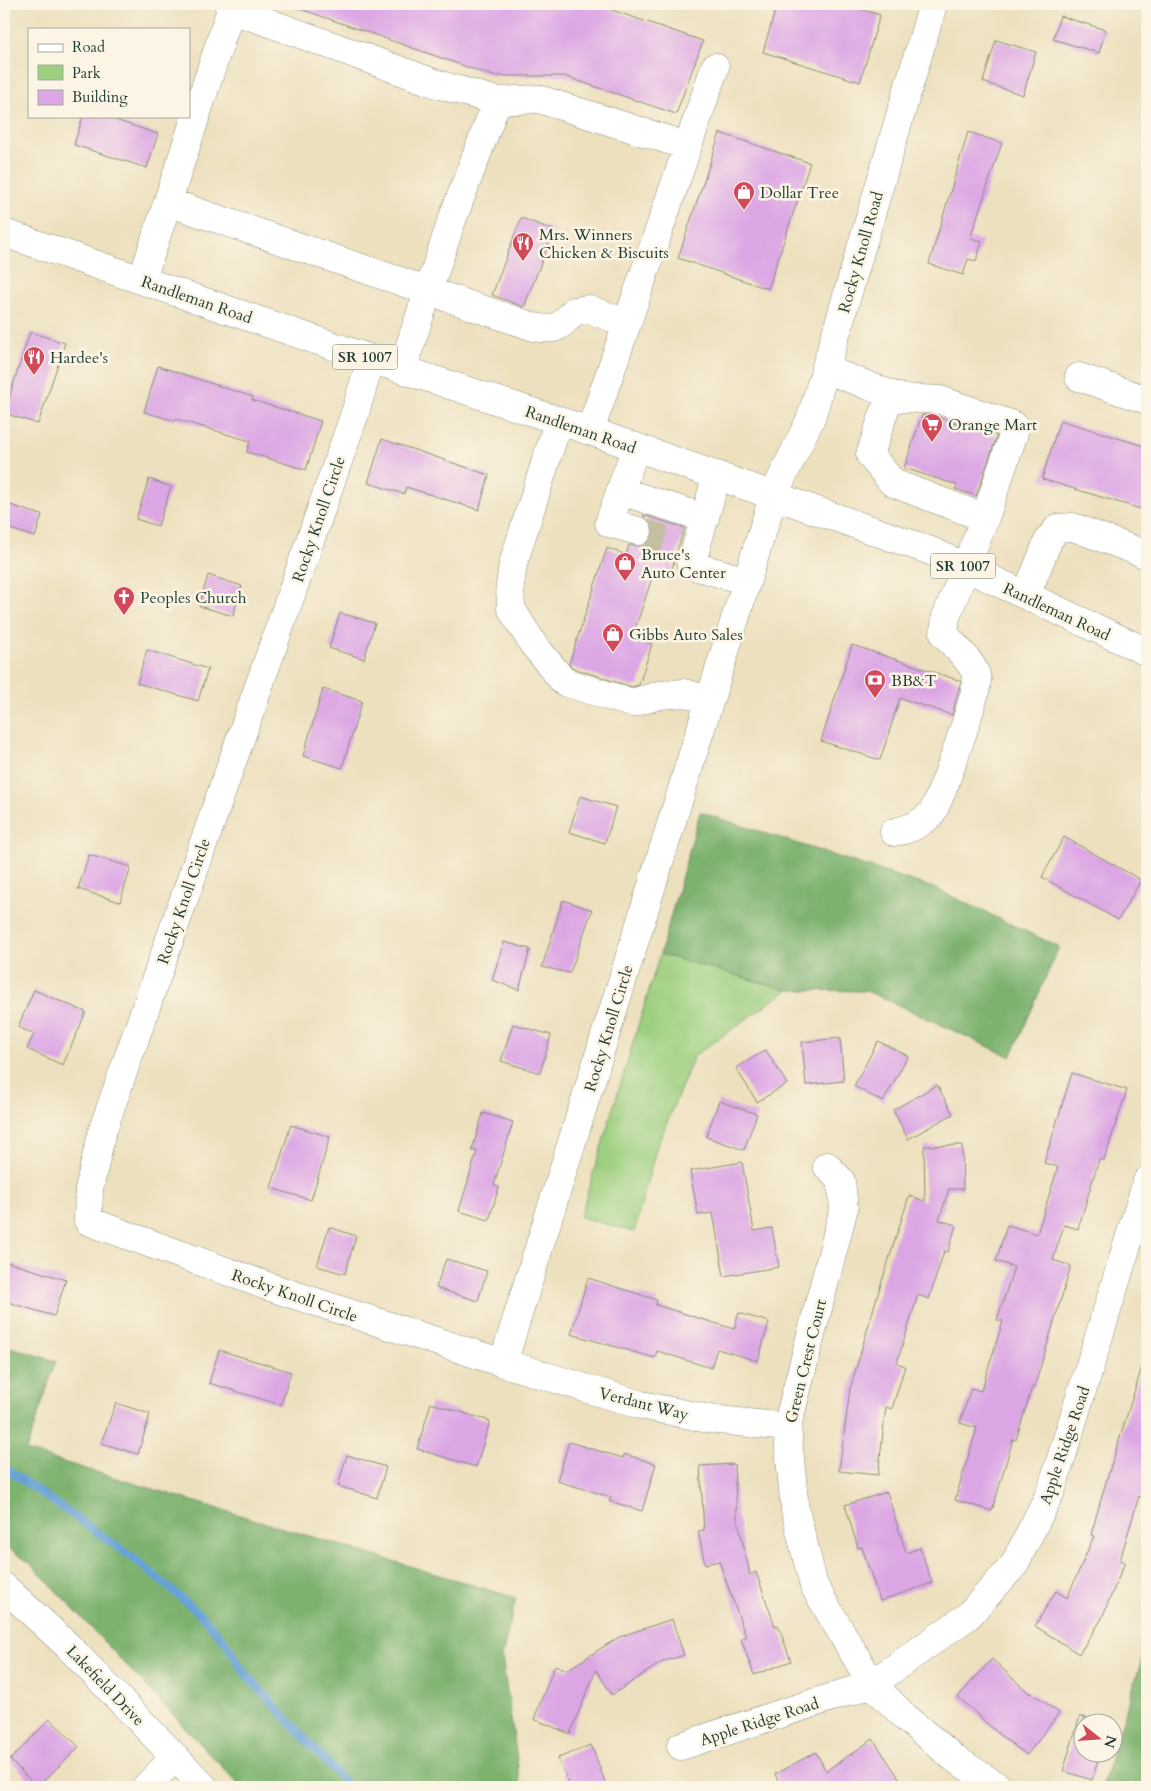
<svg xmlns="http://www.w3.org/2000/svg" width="1151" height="1791" viewBox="0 0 1151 1791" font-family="Cardo,serif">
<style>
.green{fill:#9ccf7f;stroke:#5e865a}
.forest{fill:#7db26e;stroke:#4e7851}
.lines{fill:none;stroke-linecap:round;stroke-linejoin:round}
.stream{stroke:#66a2d7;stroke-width:8}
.building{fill:#dca6e5}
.minor-tunnel{stroke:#c4bfa2;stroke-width:28;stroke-dasharray:28 14;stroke-linecap:butt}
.minor-casing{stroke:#868e79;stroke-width:29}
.major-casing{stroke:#868e79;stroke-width:29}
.minor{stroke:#fff;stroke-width:28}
.major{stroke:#fff;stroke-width:28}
.labels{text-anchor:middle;stroke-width:5;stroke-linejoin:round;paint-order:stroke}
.shield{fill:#fcf5e5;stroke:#617469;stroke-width:1}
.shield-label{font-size:15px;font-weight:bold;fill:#1f3d34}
.poi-label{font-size:16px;fill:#1f3d34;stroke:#fcf5e5;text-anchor:start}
.street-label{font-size:16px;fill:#1f3d34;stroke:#fcf5e5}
</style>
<rect width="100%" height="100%" fill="#fcf5e5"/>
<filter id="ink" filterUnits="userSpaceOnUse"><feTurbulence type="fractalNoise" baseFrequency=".02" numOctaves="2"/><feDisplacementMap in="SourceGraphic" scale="10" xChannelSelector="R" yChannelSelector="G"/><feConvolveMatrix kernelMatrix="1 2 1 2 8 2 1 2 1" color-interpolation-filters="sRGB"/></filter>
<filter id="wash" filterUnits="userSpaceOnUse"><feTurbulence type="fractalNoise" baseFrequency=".0096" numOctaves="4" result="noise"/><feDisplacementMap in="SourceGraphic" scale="20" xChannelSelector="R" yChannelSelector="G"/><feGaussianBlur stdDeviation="1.12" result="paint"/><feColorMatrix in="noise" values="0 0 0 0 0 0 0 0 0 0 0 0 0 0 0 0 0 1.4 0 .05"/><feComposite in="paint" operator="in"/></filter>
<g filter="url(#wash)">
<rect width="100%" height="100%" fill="#ede0be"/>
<path class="green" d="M660 954 788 990 694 1056 656 1149 634 1232 580 1217Z"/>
<path class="forest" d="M700 812 934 888 1059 947 1011 1057 867 991 788 990 660 954Z
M4 1345 56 1361 26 1451 516 1598 502 1657 521 1787H241L30 1563 4 1545Z
M1147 1643V1787H1102Z"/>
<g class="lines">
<path class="stream" d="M4 1467 136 1560 200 1614 224 1640 244 1672 349 1787"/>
</g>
<g id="blocks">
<path class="building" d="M295 4H594L703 41 676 114 564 76H493L295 7Z
M777 4H844L880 15 860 82 763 52Z
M1060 16 1106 30 1099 53 1053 39Z
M996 40 1036 52 1023 95 983 82Z
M83 116H103L158 134 147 168 74 145Z
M968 132 1002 143 970 238 982 241 976 261 968 259 963 275 929 264Z
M720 133 810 163 768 289 678 258Z
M521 218 554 230 524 307 492 295Z
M30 332 65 343 38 424 4 413Z
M158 366 253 397 252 400 321 421 306 470 247 452 250 441 176 419 175 421 144 412Z
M922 415H932L997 436 976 496 955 489 957 485 904 468Z
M1060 420 1147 447V511L1042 479Z
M382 439 489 475 479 510 406 487 404 494 368 483Z
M149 479 171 487 158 526 136 519Z
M7 504 42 515 35 537 4 527V515Z
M643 515 685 528 670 574 655 569 632 638 652 644 639 685 632 687 573 668 569 664 607 548 626 555 629 545 641 546 649 542 653 536V528Z
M208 575 242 586 233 616 199 606Z
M340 613 375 623 364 659 329 648Z
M852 645 961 681 952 715 900 698 880 760 821 741Z
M147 650 208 669 198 701 137 683Z
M323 689 362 701 342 768 303 756Z
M580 796 616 807 605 843 569 832Z
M1064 837 1141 880 1118 920 1042 877Z
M89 855 131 867 120 902 78 889Z
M563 900 592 910 570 973 542 967Z
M504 942 530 949 519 990 492 980Z
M34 990 86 1012 63 1065 27 1049 34 1034 18 1027Z
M513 1024 551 1035 540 1073 501 1061Z
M840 1038 844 1081 806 1085 802 1042Z
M878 1041 908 1056 883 1102 854 1086Z
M766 1050 787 1084 757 1102 736 1068Z
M1072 1073 1127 1090 1104 1160 1099 1159 1078 1229 1064 1225 1053 1260 1071 1266 1034 1388 1032 1387 1016 1440 1013 1439 992 1511 955 1500 977 1428 960 1423 971 1388 981 1391 1003 1321 997 1320 1014 1267 996 1261 1007 1225 1037 1234 1058 1167 1044 1163Z
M937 1085 953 1114 908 1139 893 1110Z
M719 1101 757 1114 744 1150 706 1137Z
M483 1113 513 1122 494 1185 499 1187 489 1220 459 1211 477 1151 472 1150Z
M291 1125 330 1137 311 1200 271 1188Z
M962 1145 963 1189H949L939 1220 956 1225 948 1252 944 1251 929 1299 918 1295 897 1363 905 1366 892 1409 886 1407 878 1475 839 1471 850 1389 876 1300 909 1196 925 1201 924 1146Z
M742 1162 754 1231 772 1228 779 1267 724 1276 713 1213 698 1215 690 1171Z
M329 1227 356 1236 345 1274 317 1266Z
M446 1259 487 1271 478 1301 436 1288Z
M4 1261 66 1280 54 1316 4 1301Z
M588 1278 657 1300 656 1305 734 1329 739 1313 769 1322 758 1361 717 1349 711 1368 657 1351 655 1358 571 1334Z
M219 1350 291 1372 281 1405 209 1383Z
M1143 1364 1147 1365V1482L1143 1497 1139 1496 1120 1560 1125 1562 1101 1620 1079 1654 1035 1626 1056 1591 1067 1598 1094 1536 1091 1535 1105 1485Z
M116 1403 150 1414 138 1454 101 1443Z
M431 1403 490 1421 476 1467 417 1449Z
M569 1442 623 1458 624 1454 656 1464 642 1511 609 1501 611 1497 557 1481Z
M347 1455 386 1467 377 1498 338 1486Z
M734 1464 737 1516 750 1575 756 1572 775 1626 778 1625 791 1661 754 1675 741 1639 746 1637 719 1561 705 1564 698 1531 704 1530 700 1466Z
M887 1492 906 1553 920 1548 932 1583 880 1601 862 1547 858 1548 845 1505Z
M672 1619 684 1655 662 1662 612 1695 596 1670 570 1734 534 1719 555 1665 567 1670 619 1637Z
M992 1659 1030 1694 1031 1692 1059 1713 1027 1755 1001 1736 958 1697Z
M1080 1716 1106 1724H1084V1754H1100L1092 1780 1063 1771Z
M50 1719 79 1747 37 1787 10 1760Z
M873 1739 905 1787H781L775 1774 816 1752 826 1771Z
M591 1745 607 1787H570L558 1758Z"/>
</g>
</g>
<g filter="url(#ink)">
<use href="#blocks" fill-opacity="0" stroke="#868e79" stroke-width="1"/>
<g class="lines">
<path class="minor-tunnel" d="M638 531 680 544"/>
<g class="minor-casing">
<path id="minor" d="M228 4 231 9 437 84 497 101 452 220 402 369
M497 101 539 99 687 146
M168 202 534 327C555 331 560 328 574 311L588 309 626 323
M142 280 231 9
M371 359 355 413 102 1132 89 1189 88 1221 270 1287 503 1363 774 494 811 418 933 4
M825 369 890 394 870 455 893 483 985 518 946 617 944 634C954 646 976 664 977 680 978 692 939 805 931 814 921 824 908 830 894 832
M1079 377 1147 400
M890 394 902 398 940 400 1013 425 1014 433 985 518
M559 420 513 564 510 586 511 608 533 644 564 682 632 703 660 695 684 693 710 700
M590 431 715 67
M636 447 609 523 638 531
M717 475 691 565 747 581
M620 491 705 518
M1026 595 1049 539 1058 528 1073 527 1147 555
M827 1166 841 1181 844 1208 787 1427 795 1510 814 1586 872 1684 907 1719 954 1758 998 1787
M503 1363 641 1405 709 1419 787 1427
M4 1587 67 1645 204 1787
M681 1746 872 1684 968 1616 1014 1565 1051 1491 1147 1181
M146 1787 175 1757"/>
</g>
<g class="major-casing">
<path id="major" d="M4 233 371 359 590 431 931 551 1147 652"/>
</g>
<use href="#minor" class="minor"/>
<use href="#major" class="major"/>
</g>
</g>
<defs>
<g id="shop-pin" transform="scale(1.125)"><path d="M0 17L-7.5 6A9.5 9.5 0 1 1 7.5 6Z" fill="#d1495b" stroke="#fcf5e5"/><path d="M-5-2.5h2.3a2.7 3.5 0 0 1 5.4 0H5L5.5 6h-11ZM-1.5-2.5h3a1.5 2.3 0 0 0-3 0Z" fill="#fff"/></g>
<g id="restaurant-pin" transform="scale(1.125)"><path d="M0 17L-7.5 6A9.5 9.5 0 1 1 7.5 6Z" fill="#d1495b" stroke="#fcf5e5"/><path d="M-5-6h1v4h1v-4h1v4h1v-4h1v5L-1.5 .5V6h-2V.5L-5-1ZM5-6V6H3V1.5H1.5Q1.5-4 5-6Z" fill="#fff"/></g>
<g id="supermarket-pin" transform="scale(1.125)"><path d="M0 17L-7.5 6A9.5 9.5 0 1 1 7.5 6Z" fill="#d1495b" stroke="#fcf5e5"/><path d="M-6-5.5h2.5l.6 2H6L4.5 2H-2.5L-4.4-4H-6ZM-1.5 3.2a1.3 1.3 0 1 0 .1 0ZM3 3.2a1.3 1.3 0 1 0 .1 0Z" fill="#fff"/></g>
<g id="church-pin" transform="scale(1.125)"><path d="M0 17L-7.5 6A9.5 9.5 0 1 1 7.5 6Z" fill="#d1495b" stroke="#fcf5e5"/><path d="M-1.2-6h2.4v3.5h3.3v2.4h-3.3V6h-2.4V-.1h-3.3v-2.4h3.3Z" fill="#fff"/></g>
<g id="bank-pin" transform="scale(1.125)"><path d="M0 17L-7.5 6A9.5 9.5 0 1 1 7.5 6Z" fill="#d1495b" stroke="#fcf5e5"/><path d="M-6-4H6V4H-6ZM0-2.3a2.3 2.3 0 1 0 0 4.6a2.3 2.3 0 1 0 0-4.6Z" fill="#fff"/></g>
</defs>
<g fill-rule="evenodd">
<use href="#shop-pin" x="744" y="192"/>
<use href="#restaurant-pin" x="523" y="243"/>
<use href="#restaurant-pin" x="34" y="357"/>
<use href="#supermarket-pin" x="932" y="424"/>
<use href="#shop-pin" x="625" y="563"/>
<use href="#church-pin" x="124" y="597"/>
<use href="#shop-pin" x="613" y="634"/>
<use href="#bank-pin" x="875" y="680"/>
</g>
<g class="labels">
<g class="shield">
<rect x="332.5" y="344.5" width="65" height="25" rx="4"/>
<rect x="930.5" y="553.5" width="65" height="25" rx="4"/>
</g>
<g class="shield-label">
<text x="365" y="362">SR 1007</text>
<text x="963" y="571">SR 1007</text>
</g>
<g class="poi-label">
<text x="760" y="198">Dollar Tree</text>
<text x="539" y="240">Mrs. Winners<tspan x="539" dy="18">Chicken &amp; Biscuits</tspan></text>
<text x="50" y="363">Hardee's</text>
<text x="948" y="430">Orange Mart</text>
<text x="641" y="560">Bruce's<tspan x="641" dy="18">Auto Center</tspan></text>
<text x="140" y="603">Peoples Church</text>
<text x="629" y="640">Gibbs Auto Sales</text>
<text x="891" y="686">BB&amp;T</text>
</g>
<g class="street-label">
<text transform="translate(860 252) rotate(-74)" y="6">Rocky Knoll Road</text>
<text transform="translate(197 299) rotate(19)" y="6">Randleman Road</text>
<text transform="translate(581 429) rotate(19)" y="6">Randleman Road</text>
<text transform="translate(318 519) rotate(-71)" y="6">Rocky Knoll Circle</text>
<text transform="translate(1057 611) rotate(25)" y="6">Randleman Road</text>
<text transform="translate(183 901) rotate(-71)" y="6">Rocky Knoll Circle</text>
<text transform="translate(608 1028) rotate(-73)" y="6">Rocky Knoll Circle</text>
<text transform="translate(295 1295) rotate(19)" y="6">Rocky Knoll Circle</text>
<text transform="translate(805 1361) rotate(-76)" y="6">Green Crest Court</text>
<text transform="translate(644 1403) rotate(14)" y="6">Verdant Way</text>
<text transform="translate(1064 1445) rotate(-71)" y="6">Apple Ridge Road</text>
<text transform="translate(106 1685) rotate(46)" y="6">Lakefield Drive</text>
<text transform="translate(759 1721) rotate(-18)" y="6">Apple Ridge Road</text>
</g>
</g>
<rect width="1151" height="1791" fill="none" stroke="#fcf5e5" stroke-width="20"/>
<rect x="28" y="28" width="162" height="90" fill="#fcf5e5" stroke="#a4ab9e"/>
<rect x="38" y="44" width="25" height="8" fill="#ffffff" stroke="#a4ab9e"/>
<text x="72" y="52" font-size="15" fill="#1f3d34">Road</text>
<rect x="38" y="65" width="25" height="15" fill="#9ccf7f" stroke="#a4ab9e"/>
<text x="72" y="78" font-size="15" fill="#1f3d34">Park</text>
<rect x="38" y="90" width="25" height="15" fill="#dca6e5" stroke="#a4ab9e"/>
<text x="72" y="102" font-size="15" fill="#1f3d34">Building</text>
<g transform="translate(1098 1738) rotate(107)"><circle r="24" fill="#fcf5e5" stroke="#a4ab9e"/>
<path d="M0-4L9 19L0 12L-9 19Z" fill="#d1495b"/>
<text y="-8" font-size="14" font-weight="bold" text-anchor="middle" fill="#1f3d34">N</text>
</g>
</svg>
